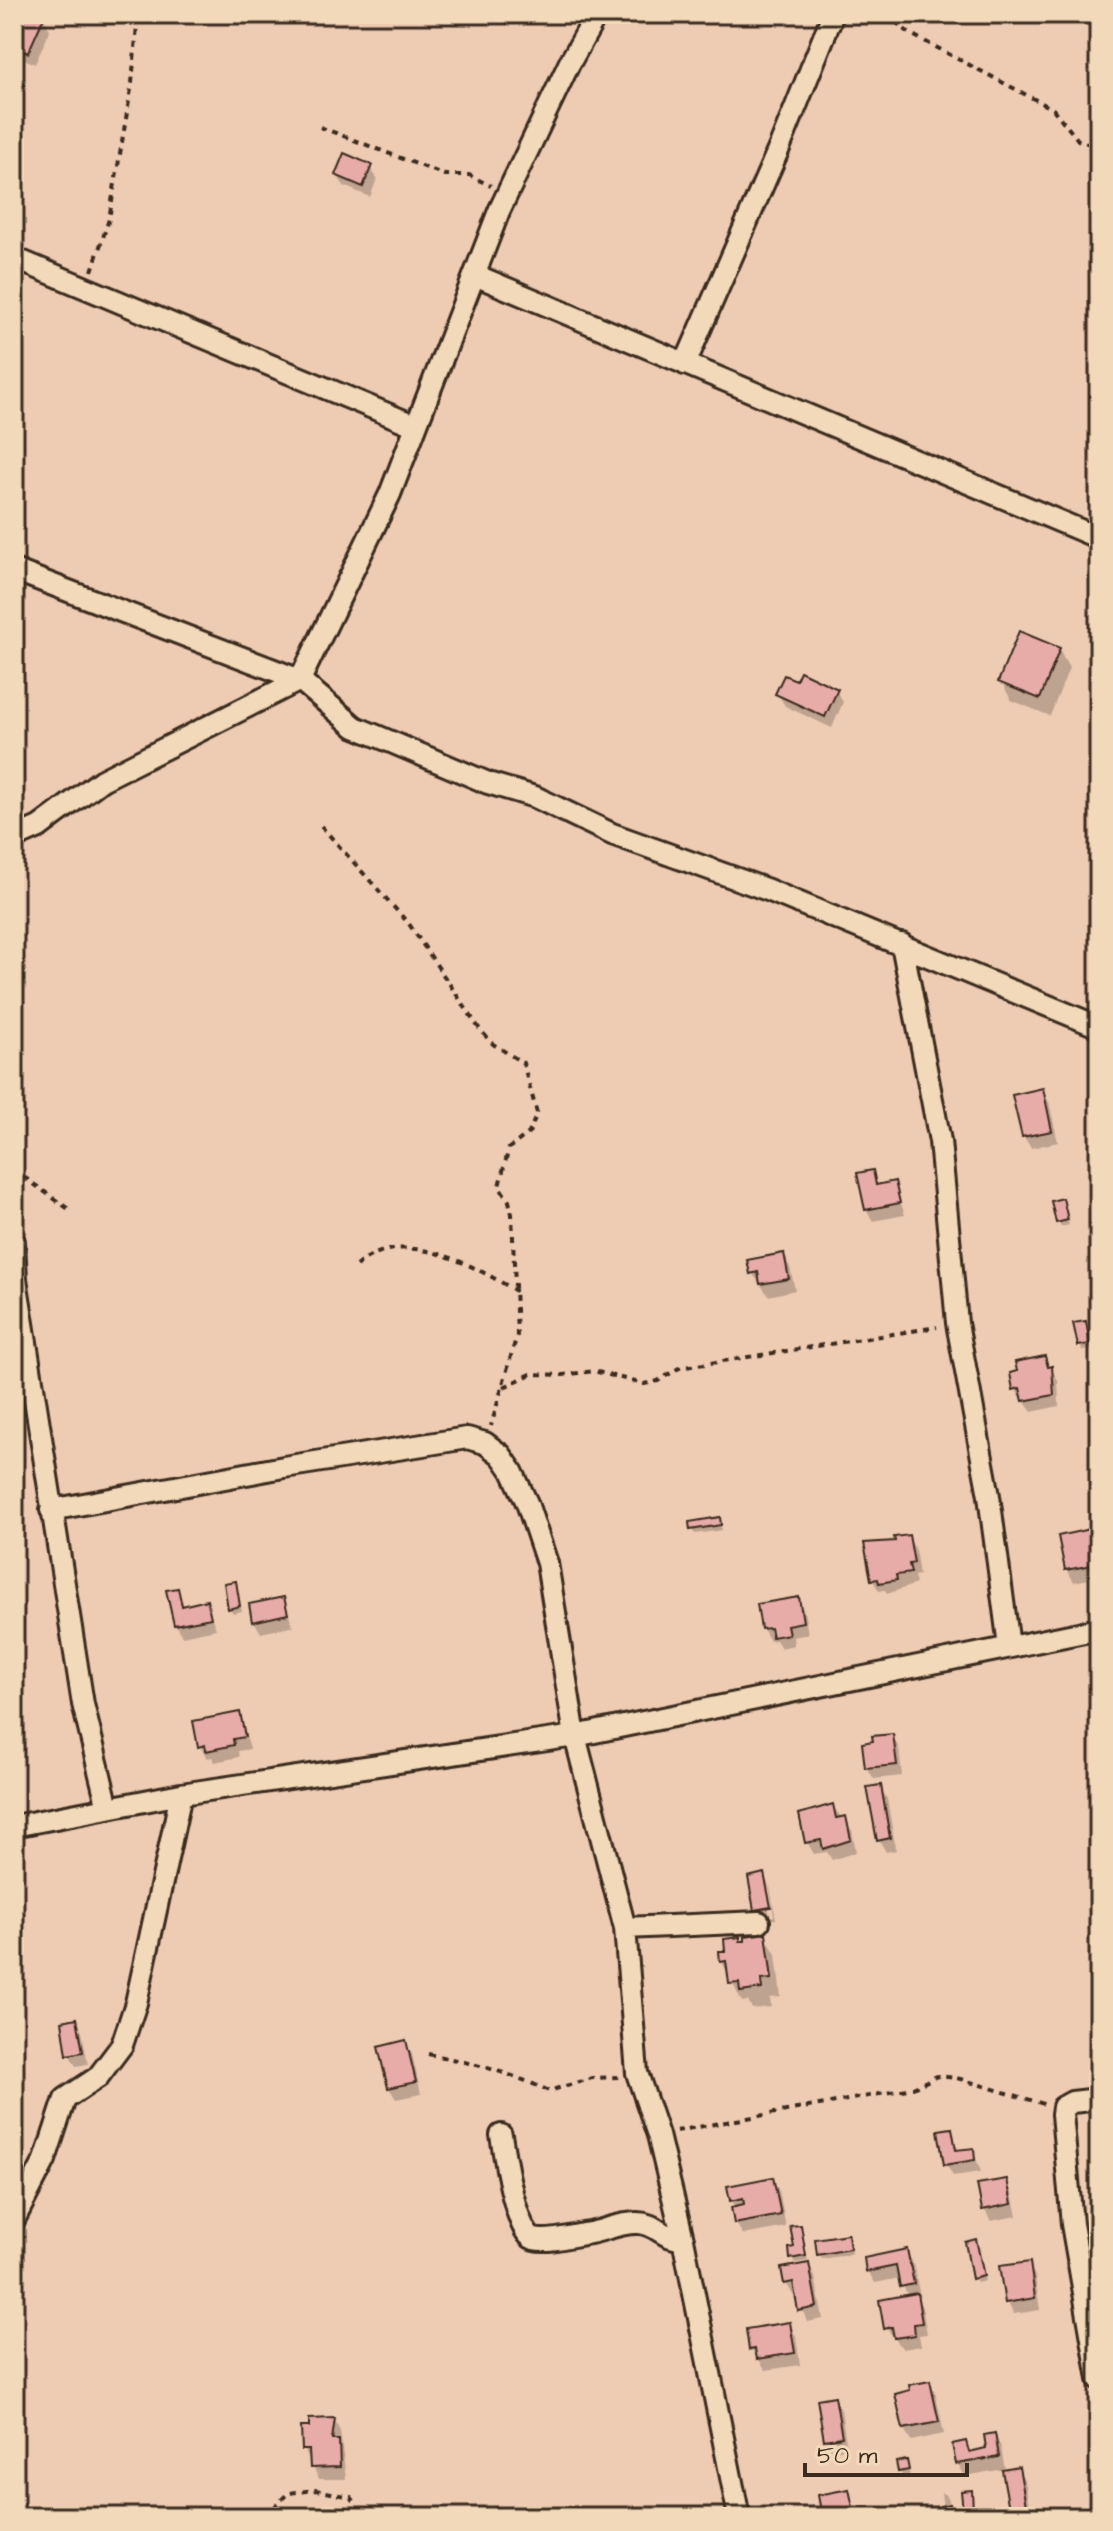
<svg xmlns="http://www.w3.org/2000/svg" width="1113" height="2531" viewBox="0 0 1113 2531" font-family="'Architects Daughter',sans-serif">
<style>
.shadow{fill:#0003;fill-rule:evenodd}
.building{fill:#e8aca8;stroke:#3b2a1e;stroke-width:2}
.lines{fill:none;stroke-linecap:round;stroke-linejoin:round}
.street-casing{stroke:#3b2a1e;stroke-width:26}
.path{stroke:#3b2a1e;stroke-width:4;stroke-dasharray:6 6;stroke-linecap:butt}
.street{stroke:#f1d9b9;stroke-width:20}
</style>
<rect width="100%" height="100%" fill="#eeccb4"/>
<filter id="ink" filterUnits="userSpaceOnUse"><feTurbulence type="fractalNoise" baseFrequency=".0125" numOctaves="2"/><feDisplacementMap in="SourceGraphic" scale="16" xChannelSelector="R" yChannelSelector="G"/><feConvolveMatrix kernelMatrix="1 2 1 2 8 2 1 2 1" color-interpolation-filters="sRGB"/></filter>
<g filter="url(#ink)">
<path class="shadow" d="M14 14 43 18 50 30 35 64 14 54Z
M370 167 377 179 370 197 344 186 337 175Z
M1059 650 1069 668 1050 716 1011 700 1001 681Z
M797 682 836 691 843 702 832 728 785 706 778 694Z
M1042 1090 1049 1102 1058 1142 1031 1148 1024 1137Z
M872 1172 879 1187 894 1184 905 1215 873 1221 866 1210Z
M1062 1200 1069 1225 1061 1227 1058 1222Z
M783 1255 790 1267 795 1290 769 1296 752 1273Z
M1085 1323 1092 1349 1082 1351 1076 1325Z
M1044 1358 1058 1380 1059 1406 1032 1412 1015 1389Z
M719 1519 722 1530 695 1534 692 1529Z
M1099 1529V1577L1074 1582 1067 1570 1060 1537Z
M908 1537 915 1549 919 1575 914 1576 916 1584 887 1594 885 1590 879 1591 872 1579 897 1543Z
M235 1583 242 1611 233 1613 230 1608Z
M177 1590 185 1607 206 1603 216 1629 182 1636 176 1625 169 1592Z
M283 1599 293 1626 261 1633 254 1621Z
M798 1599 804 1611 808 1634 793 1637 794 1645 781 1648 776 1640 770 1641 763 1629 759 1605Z
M239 1715 250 1749 238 1751 239 1757 215 1762 212 1757 207 1758 200 1746Z
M892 1736 899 1748 902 1776 874 1779 867 1768 875 1743Z
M880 1787 887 1799 896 1850 886 1852 879 1840Z
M832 1806 852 1830 856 1852 832 1860 827 1852 814 1854 807 1842Z
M763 1876 770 1887 776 1919 763 1921 756 1909ZM765 1886H769L774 1916 770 1917Z
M765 1936 776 1954 781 1997 770 1998 771 2007 752 2009 748 2001 742 2002 722 1962 741 1943Z
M76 2020 82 2032 88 2064 76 2066 69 2054Z
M405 2043 412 2054 421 2094 396 2099 389 2088Z
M951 2130 959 2152 973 2150 981 2172 953 2176 946 2164Z
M772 2179 779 2191 786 2227 743 2235 736 2223V2208L732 2200Z
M1006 2181 1012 2193 1017 2216 991 2221 984 2209Z
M800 2227 808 2261 795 2263 792 2258Z
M847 2236 852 2254 822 2259 819 2254Z
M975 2242 985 2281 977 2283 974 2278Z
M906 2251 913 2263 920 2296H916L922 2307 927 2334 919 2335 921 2346 903 2349 886 2328 908 2297 900 2278 875 2283 868 2271Z
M1028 2264 1035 2276 1040 2310 1014 2314 1007 2302Z
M808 2266 815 2277 823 2319 807 2322 797 2294 793 2295 786 2283Z
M789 2325 796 2336 800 2365 766 2370 751 2349Z
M929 2383 936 2395 944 2434 911 2441 904 2429 898 2395Z
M834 2399 841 2410 847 2449 832 2451 825 2439Z
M334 2420 340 2431 346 2479H319L304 2449Z
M994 2435 1001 2447 1005 2472 1018 2469 1025 2481 1031 2517H1016L1011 2508 1004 2469 965 2476 958 2464 955 2445 965 2443 971 2453 988 2450Z
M906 2462 910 2475 903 2477 900 2471Z
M848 2491 857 2517H823Z
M941 2492 948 2497 953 2517H944Z
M971 2492 975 2516H968L965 2511Z"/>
<path class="building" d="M14 14 44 17 28 53 14 47Z
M344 153 372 165 363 187 335 175Z
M1019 631 1060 648 1040 699 998 682Z
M800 671 838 689 825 717 775 694 784 675 796 680Z
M1043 1088 1052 1131 1022 1137 1012 1095Z
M873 1170 876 1185 895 1181 900 1203 865 1210 857 1173Z
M1063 1198 1068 1220 1056 1223 1051 1201Z
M784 1253 789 1279 760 1284 758 1272 750 1274 747 1260Z
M1086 1321 1090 1344 1078 1346 1073 1323Z
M1045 1356 1048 1367 1052 1366 1054 1395 1023 1401 1020 1388 1013 1390 1010 1373 1017 1371 1015 1362Z
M720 1517 721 1525 690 1530 689 1522Z
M1099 1527V1564L1065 1570 1058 1536Z
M909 1535 914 1563 909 1564 911 1573 896 1575 897 1580 879 1583 878 1579 871 1580 864 1543 895 1541 894 1537Z
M236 1581 240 1606 228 1609 224 1583Z
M178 1588 182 1606 207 1600 211 1618 174 1625 166 1590Z
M284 1597 288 1614 252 1622 249 1604Z
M799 1597 803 1622 787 1625 789 1634 772 1637 770 1628 761 1629 757 1604Z
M240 1712 245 1737 233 1739 234 1745 206 1751 205 1745 198 1747 193 1721Z
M893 1734 897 1765 865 1768 862 1743 873 1741 872 1736Z
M881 1785 890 1838 877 1841 867 1787Z
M833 1804 836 1818 846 1816 851 1840 823 1849 821 1840 805 1843 799 1814Z
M764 1873 771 1907 754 1910 748 1877Z
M766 1933 772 1979 761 1980 762 1989 740 1992 739 1983 729 1984 726 1961 720 1962 719 1951H725L724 1939 740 1937V1941H745V1936Z
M77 2018 83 2052 67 2055 62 2021Z
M406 2040 416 2082 388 2088 378 2047Z
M952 2128 956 2150 974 2148 975 2160 944 2165 938 2130Z
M773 2177 781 2215 734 2224 731 2207 744 2204 743 2198 730 2201 727 2186Z
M1007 2179 1012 2204 982 2210 977 2184Z
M801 2225 806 2256 790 2259 789 2248 794 2247 790 2226Z
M848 2234 850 2249 817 2255 815 2239Z
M976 2239 984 2276 972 2279 965 2242Z
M907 2249 914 2284 900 2287 896 2266 866 2272 864 2258Z
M1030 2262 1035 2298 1005 2303 999 2266Z
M809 2263 817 2307 798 2311 793 2282 784 2284 781 2268Z
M917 2293 922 2323 914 2324 915 2335 894 2338 892 2327 884 2329 879 2300Z
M790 2322 795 2353 757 2359 755 2349 749 2350 746 2329Z
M930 2381 939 2422 903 2429 895 2394 910 2390 909 2385Z
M835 2396 842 2437 824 2440 817 2399Z
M335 2418 332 2440H339L340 2467 310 2468 309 2450H302L301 2427H309V2419Z
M995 2433 999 2457 956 2464 952 2444 966 2441 969 2452 986 2448 984 2435Z
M907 2460 909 2470 898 2472 896 2462Z
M1019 2467 1026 2506 1009 2509 1002 2470Z
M849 2489 855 2517H822L818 2495Z
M972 2490 973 2511H963L961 2491Z
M950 2504 952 2516 943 2517 940 2506Z"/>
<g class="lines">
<g class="street-casing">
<path id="street" d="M14 258 416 426
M475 275 1099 538
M685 364 780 146 833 14
M14 570 300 680 355 727 377 736 488 783 535 797 612 834 768 890 1099 1027
M14 838 39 827 102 780 300 680 390 494 499 211 569 64 597 14
M902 944 940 1141 957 1323 989 1496 1009 1646
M14 1242 16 1279 83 1704 108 1808
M51 1510 284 1467 467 1438 485 1443 501 1455 512 1471 527 1503 547 1563 575 1736 625 1928 637 2073 658 2135 683 2239 739 2517
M14 1826 181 1794 575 1736 1099 1629
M625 1928 759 1922
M1099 2099 1072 2102 1063 2107 1062 2114 1072 2224 1099 2379
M501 2135C504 2153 516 2234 534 2239 549 2243 574 2235 590 2233 605 2230 623 2222 638 2223 656 2223 664 2240 683 2239
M14 2220 45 2160 65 2099 98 2077 122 2045 136 2003 181 1794"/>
</g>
<path class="path" d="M886 14 909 33 1053 109 1078 140 1099 147
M320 127 445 175H469L491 186
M92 271 109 219 132 83 138 14
M321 826 409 924 481 1031 493 1044 523 1063 537 1113 529 1133 509 1148 499 1186 509 1201 512 1214 517 1335 491 1426
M14 1170 70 1210
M356 1266C402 1225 473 1265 516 1291
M504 1387 531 1374 563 1375 594 1371 644 1384 658 1381 679 1368 937 1327
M428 2054C473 2063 508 2072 549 2091L592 2078 620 2077
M676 2131 913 2088 937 2076 957 2078 1044 2104
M265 2517 288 2493 316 2490 351 2497 355 2502 353 2517"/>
<use href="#street" class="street"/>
</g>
</g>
<rect width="1113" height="2531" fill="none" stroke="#f1d9b9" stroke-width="48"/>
<rect x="24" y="24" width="1065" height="2483" fill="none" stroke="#3b2a1e" stroke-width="3" filter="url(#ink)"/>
<path d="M805 2463v12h162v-12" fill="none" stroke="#3b2a1e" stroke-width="4"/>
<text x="817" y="2463" font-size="24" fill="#3b2a1e" stroke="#f1d9b9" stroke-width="6" paint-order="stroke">50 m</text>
</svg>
